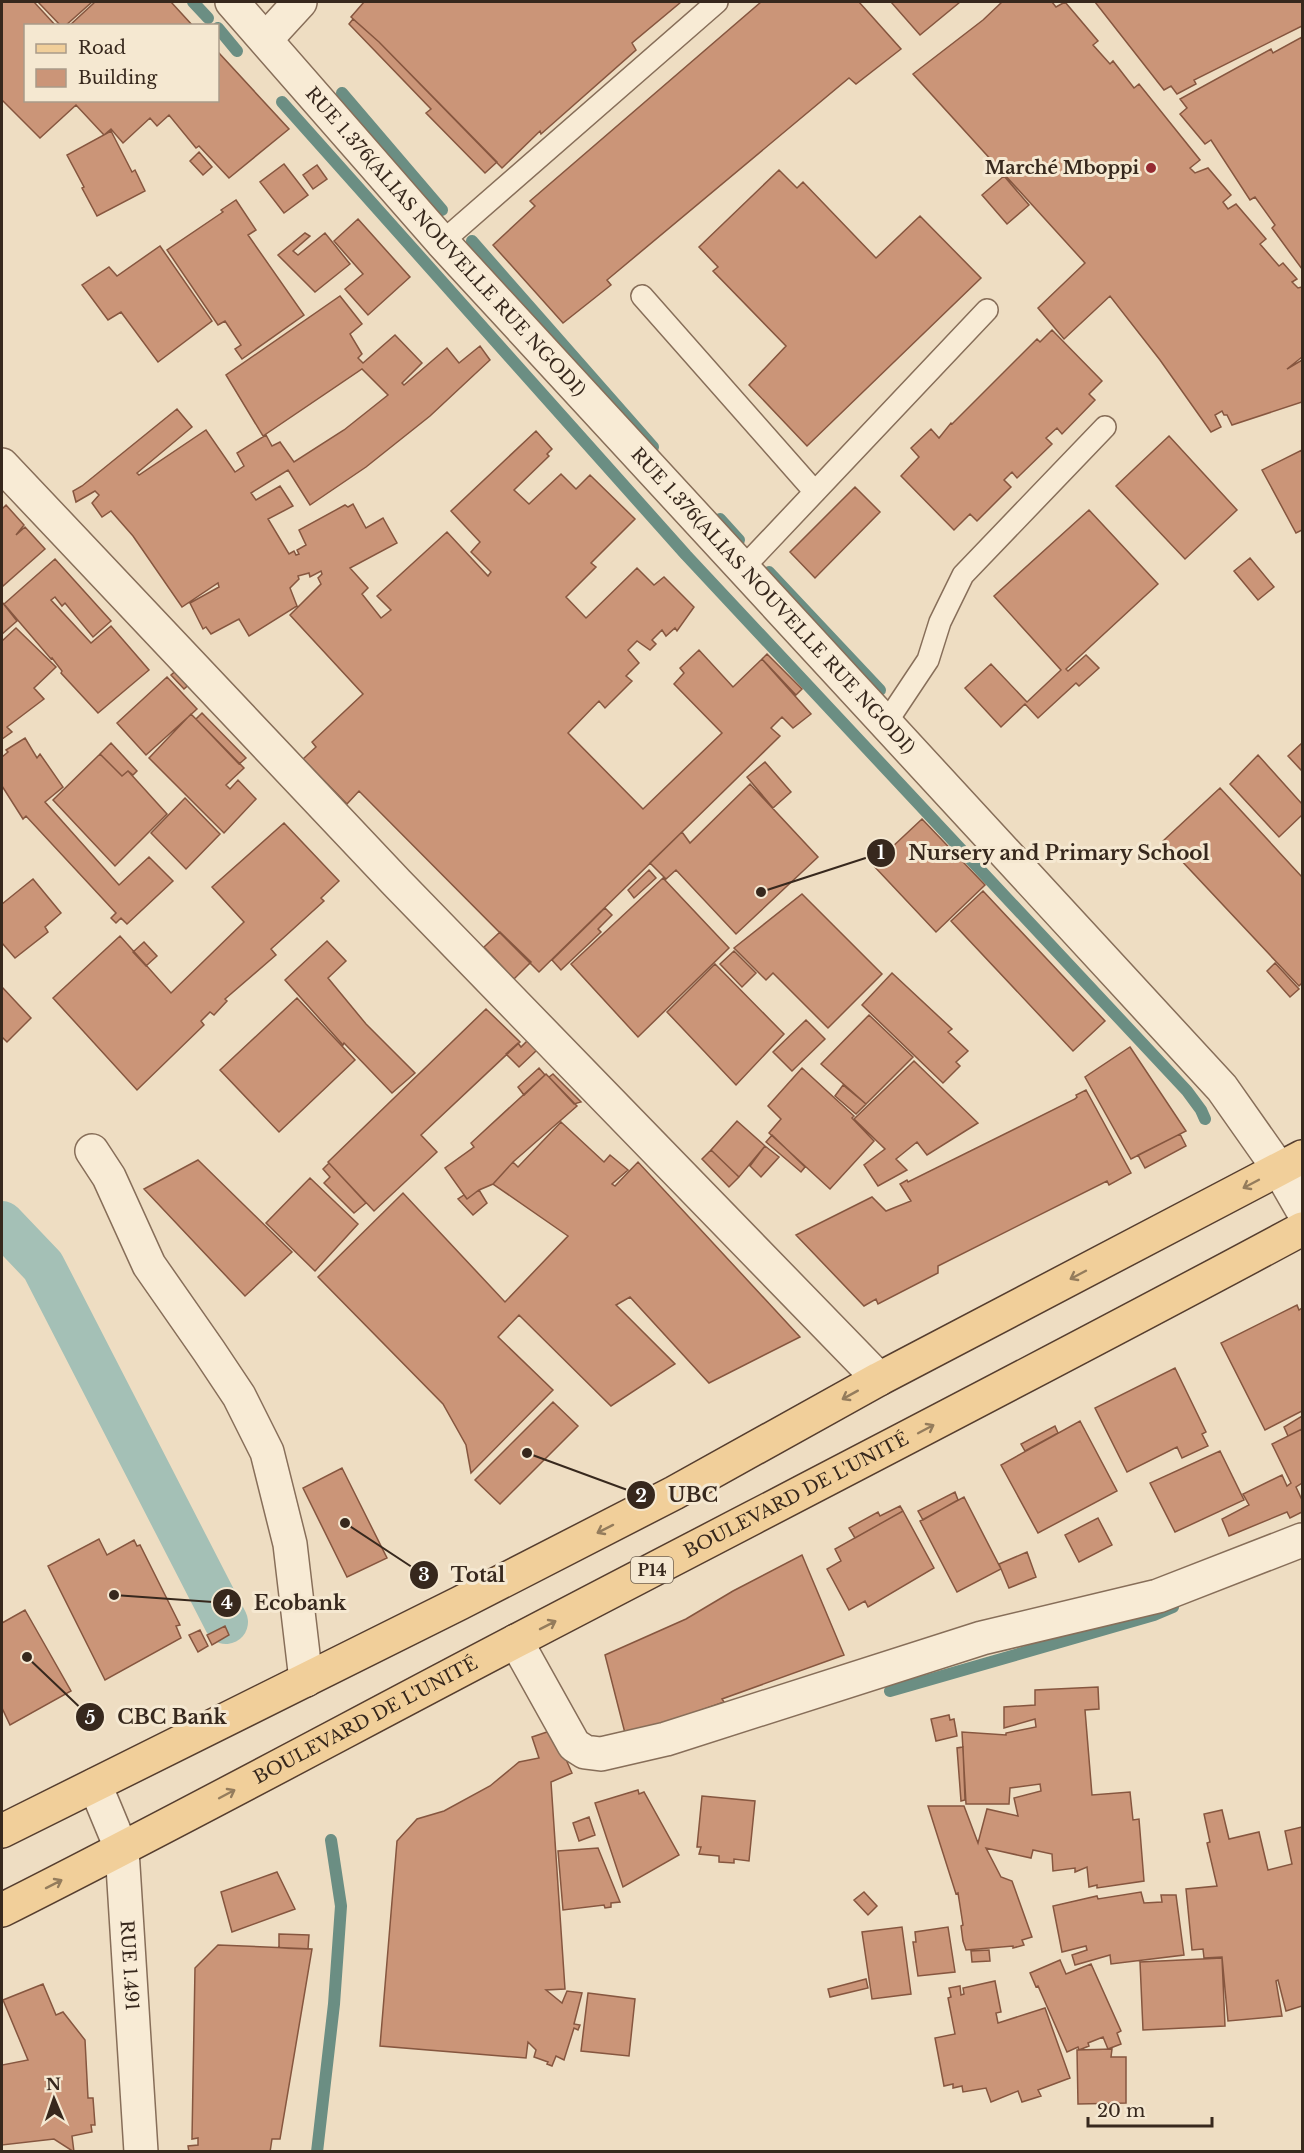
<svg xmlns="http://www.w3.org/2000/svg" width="1304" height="2153" viewBox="0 0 1304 2153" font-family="'Libre Baskerville',serif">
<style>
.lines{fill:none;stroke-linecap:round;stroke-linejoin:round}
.stream{stroke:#6b8e83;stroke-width:12}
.canal{stroke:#a4c0b6;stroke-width:44}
.building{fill:#cb9578;stroke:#86563f;stroke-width:1.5}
.service-casing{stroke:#876e59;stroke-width:24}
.minor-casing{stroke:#876e59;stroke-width:36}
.primary-casing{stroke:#553d2e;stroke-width:36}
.service{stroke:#f8ebd5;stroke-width:21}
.minor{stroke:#f8ebd5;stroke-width:33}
.primary{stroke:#f1cf9a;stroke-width:33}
.oneway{stroke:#947c5c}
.poi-dot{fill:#962a32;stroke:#f5e8d1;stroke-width:2}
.labels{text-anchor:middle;stroke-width:6;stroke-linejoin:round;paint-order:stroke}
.shield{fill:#f5e8d1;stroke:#706253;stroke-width:1.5}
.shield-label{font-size:16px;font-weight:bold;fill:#37281d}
.poi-label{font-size:18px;font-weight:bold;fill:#37281d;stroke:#f5e8d1;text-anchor:end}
.street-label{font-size:18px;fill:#37281d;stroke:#f5e8d1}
.leader{fill:none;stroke:#37281d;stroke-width:2}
.callout-dot{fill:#37281d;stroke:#f5e8d1;stroke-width:2}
.mark-label{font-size:18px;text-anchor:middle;font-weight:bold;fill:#fff}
.callout-label{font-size:20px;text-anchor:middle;font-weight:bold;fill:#37281d;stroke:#f5e8d1;stroke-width:6;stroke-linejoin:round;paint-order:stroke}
</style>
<rect width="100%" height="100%" fill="#eeddc2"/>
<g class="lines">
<path class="stream" d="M193 2 208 18
M218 28 237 51
M342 93 442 210
M282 102 686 555 1187 1091 1201 1110 1205 1119
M472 241 653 447
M720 519 739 540
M769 572 880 690
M890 1691 1154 1615 1173 1607
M317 2152 334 2004 341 1906 331 1840"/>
<path class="canal" d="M2 1223 43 1266 226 1622"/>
</g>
<path class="building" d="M2 2H34L56 26H26V100H218V52L289 129 229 178 199 146 196 148 169 115 157 126 150 118 123 143 111 129 104 135 76 105 40 138 2 100Z
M38 2H92L65 26H61Z
M95 2H171L193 26H69Z
M364 2H681L632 43 636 50 541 134 540 131 502 168 379 42 351 17Z
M761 2H859L901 49 856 84 849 78 607 280 611 285 563 323 493 245 535 206 530 201Z
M891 2H960L920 35Z
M1002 2H1052L1056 7 1065 2 1098 41 1093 45 1110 64 1113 61 1134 88 1139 84 1200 160 1190 168 1195 173 1208 168 1231 195 1223 202 1228 209 1236 204 1266 239 1260 244 1279 266 1283 263 1297 279 1292 282 1298 288 1302 287V357L1287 369 1302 360V402L1232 425 1227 415H1224L1222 411 1215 415 1221 427 1211 432 1160 360 1110 296 1064 339 1038 308 1085 263 913 74 983 20Z
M1095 2H1302V26L1194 80 1196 84 1177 94 1171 86 1164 90Z
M353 19 379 42 497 162 485 173 426 113 431 109 349 24Z
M1302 37V269L1272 228 1275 225 1255 197 1250 200 1211 140 1205 144 1180 114 1187 108 1180 99 1271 49 1273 53Z
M111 131 132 172 135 170 145 191 97 216 82 188 84 187 67 155Z
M199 152 212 167 203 175 190 161Z
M284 164 308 195 284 213 260 182Z
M317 165 327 179 313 189 303 175Z
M779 170 797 188 803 182 876 258 920 216 981 278 807 446 749 385 786 346 713 271 718 267 699 247Z
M1004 176 1029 205 1007 224 982 195Z
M236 200 256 230 248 235 304 315 242 359 235 349 241 345 225 321 218 325 167 250 223 212 221 210Z
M358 219 410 277 368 315 345 289 363 274 334 241Z
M305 233 310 236 293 251 298 255 325 233 350 264 315 292 278 255Z
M160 246 212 321 158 362 121 312 108 320 82 285 109 267 117 276Z
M340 296 362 324 350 334 362 354 358 358 363 363 395 335 422 363 402 383 404 385 447 348 459 363 480 346 490 360 430 416 366 467 310 505 288 470 251 493 256 500 280 486 293 506 268 519 289 554 294 551 296 555 299 554 297 550 306 545 299 530 345 505 348 507 353 504 366 528 383 518 397 543 350 568 368 588 362 594 381 618 391 610 377 596 447 532 488 576 491 572 471 552 480 542 451 511 536 431 552 449 547 454 549 456 514 490 529 504 561 474 576 489 590 475 635 519 591 563 596 567 566 597 586 618 637 568 654 585 664 577 694 607 677 631 675 628 666 636 662 630 652 640 656 644 650 650 637 641 628 650 639 663 626 676 632 681 605 708 599 701 568 733 643 809 722 733 674 684 684 673 680 668 699 650 733 687 762 659 811 714 793 728 782 717 771 728 780 736 539 972 359 791 347 804 303 759 316 747 312 742 363 694 290 615 321 584 318 578 322 574 321 571 310 577 309 573 298 576 299 579 290 588 297 606 249 636 239 619 211 634 206 627 203 629 190 603 219 587 218 583 182 607 133 536 111 511 102 517 92 503 99 495 95 491 76 502 73 491 82 486 177 409 192 427 137 473 139 475 206 430 235 472 244 466 237 453 266 435 272 446 280 442 294 462 344 430 388 395 362 369 263 436 226 375Z
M1052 330 1102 381 1089 394 1095 400 1062 434 1057 428 1046 438 1052 444 1017 478 1012 472 1004 480 1011 487 977 521 970 514 954 530 901 476 919 457 911 448 931 429 939 438 951 423 952 424 1037 339 1040 342Z
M1169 436 1237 510 1185 559 1116 486Z
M1302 450V530L1296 533 1262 470Z
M855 487 880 512 815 578 790 552Z
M6 505 24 525 16 535 25 527 45 549 3 586 2 584V509Z
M1089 510 1158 584 1066 669 1068 671 1086 655 1099 668 1079 686 1076 683 1038 718 1025 704 1001 727 965 688 991 664 1027 702 1061 670 994 596Z
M1250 558 1274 587 1258 600 1234 571Z
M55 559 111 621 93 637 65 603 62 606 55 597 51 600 91 643 111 626 149 670 98 713 61 673 62 671 52 658 51 659 4 604Z
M2 602 17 621 2 634Z
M16 628 56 667 34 688 44 699 7 727 12 732 2 739V641Z
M767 654 802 689 796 695 762 659Z
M180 667 193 681 184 689 171 675Z
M167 677 197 709 146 755 117 723Z
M202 713 246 758 239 764 196 719Z
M191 714 244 768 226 785 230 789 238 780 256 799 224 833 149 758Z
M25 738 37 758 40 754 63 787 45 802 119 885 149 857 173 881 127 924 121 918 116 923 111 918 116 913 26 816 23 819 2 786V757L8 752 6 750Z
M111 743 137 771 133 775 128 771 122 776 100 754Z
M1302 743V771L1288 756Z
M100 754 122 776 128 771 167 814 115 866 53 800Z
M1258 755 1302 804V815L1279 837 1230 784Z
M765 762 791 792 773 808 747 777Z
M750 784 818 857 736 934 676 870 666 879 650 863 682 832 690 843Z
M1220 788 1302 877V983L1299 986 1163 841Z
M185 798 220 834 186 869 151 833Z
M922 819 985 885 936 932 873 865Z
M284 823 339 881 321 898 324 901 271 949 276 955 225 999 227 1001 214 1015 210 1012 201 1021 204 1025 137 1090 53 998 120 936 171 993 244 922 212 887Z
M649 870 656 878 634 898 628 890Z
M663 878 729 948 638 1037 571 964Z
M33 879 61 913 45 927 48 932 15 958 2 943V904Z
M983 891 1105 1021 1073 1051 951 921Z
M802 894 882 974 828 1028 773 973 766 980 734 948Z
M605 908 612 915 598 929 601 932 561 970 552 960Z
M500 932 531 962 514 979 484 947Z
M327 941 346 961 328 978 366 1024 415 1073 392 1093 344 1043 343 1045 285 980Z
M144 942 157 956 146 966 133 952Z
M734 951 756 973 742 987 720 964Z
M1275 963 1299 989 1290 997 1267 971Z
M715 964 784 1034 736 1085 667 1012Z
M892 973 952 1029 948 1032 968 1051 956 1062 960 1066 943 1083 862 1005Z
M2 987 31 1018 7 1042 2 1037Z
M297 998 355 1060 279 1132 220 1070Z
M486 1009 520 1042 421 1135 437 1152 374 1211 328 1162Z
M869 1015 913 1057 866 1104 821 1064Z
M806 1020 825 1039 792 1071 773 1052Z
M527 1041 537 1050 519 1067 506 1054 518 1043 521 1047Z
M1130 1047 1186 1131 1131 1159 1085 1077Z
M914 1061 978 1123 927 1155 917 1142 896 1159 907 1170 878 1186 864 1165 885 1149 854 1119Z
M539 1068 545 1075 524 1095 518 1087Z
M802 1068 854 1116 852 1118 874 1141 830 1189 769 1133 781 1119 768 1106Z
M546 1074 577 1106 513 1162 493 1184 479 1190 467 1199 445 1168 474 1147 471 1143Z
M553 1074 581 1102 574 1104 549 1077Z
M843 1085 866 1104 856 1114 835 1096Z
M1086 1090 1131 1173 1109 1185 1107 1181 938 1266V1273L878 1304 876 1299 864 1306 796 1235 872 1197 886 1211 911 1201 900 1184 907 1180 908 1182 1075 1099 1077 1097 1076 1095Z
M737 1121 765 1146 739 1177 711 1150Z
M561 1122 604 1162 610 1155 628 1170 612 1184 615 1186 638 1162 800 1337 709 1383 630 1297 616 1305 675 1364 611 1406 519 1315 498 1337 553 1390 471 1473 466 1445 443 1404 318 1277 403 1193 505 1302 568 1236 493 1184 513 1162 518 1167Z
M1180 1134 1186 1146 1145 1168 1138 1155Z
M772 1135 805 1167 801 1172 766 1142Z
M765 1146 779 1157 761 1177 750 1166Z
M711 1150 739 1177 729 1187 702 1159Z
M198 1160 292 1252 245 1296 144 1189Z
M329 1163 366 1203 354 1213 324 1183 330 1177 323 1169Z
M310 1178 358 1224 315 1271 266 1223Z
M479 1190 487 1203 473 1215 458 1199 464 1195 467 1199Z
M1297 1305 1299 1310 1302 1308V1411L1265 1430 1221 1343Z
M1175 1368 1206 1432 1202 1434 1208 1446 1182 1458 1177 1447 1127 1472 1095 1408Z
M553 1402 578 1426 500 1504 475 1480Z
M1302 1416V1429L1288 1436 1284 1427Z
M1080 1421 1117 1491 1038 1533 1001 1465Z
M1055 1426 1058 1433 1025 1451 1021 1444Z
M1302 1429V1483L1296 1487 1302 1500V1512L1290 1518 1287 1512 1229 1536 1222 1519 1249 1505 1243 1494 1282 1475 1287 1486 1291 1483 1272 1444Z
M1220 1451 1244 1500 1175 1532 1150 1483Z
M342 1468 387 1558 347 1577 303 1488Z
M955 1492 958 1500 923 1520 918 1511Z
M964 1497 1001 1569 957 1592 920 1521Z
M900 1506 903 1511 855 1538 849 1528 878 1512 880 1516Z
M903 1511 934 1568 868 1607 865 1601 849 1610 827 1569 841 1561 835 1549Z
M1098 1518 1112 1545 1079 1562 1065 1535Z
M99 1539 107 1555 134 1540 137 1546 140 1545 180 1625 176 1626 181 1638 105 1680 48 1566Z
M1027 1552 1036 1577 1009 1588 999 1564Z
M802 1555 844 1655 722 1699 724 1702 626 1737 605 1655 686 1619 733 1591Z
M25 1610 71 1691 10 1725 2 1708V1623Z
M225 1626 229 1635 212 1645 207 1635Z
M200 1630 208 1646 198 1652 189 1635Z
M1098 1687 1099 1709 1085 1710 1092 1795 1130 1792 1133 1820 1139 1819 1144 1881 1097 1888V1885L1089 1887 1087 1867 1075 1872V1868L1053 1871 1052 1854 1033 1850 1031 1858 986 1848 1001 1877 1012 1881 1032 1937 1022 1940 1024 1945 1013 1948V1946L966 1950 963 1941 961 1926 963 1925 958 1893 956 1894 928 1806H964L978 1843 987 1809 1018 1816 1014 1798 1041 1791 1040 1784 1010 1788 1009 1804H966L962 1732 1006 1735V1733L1036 1727 1035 1719 1004 1728V1707L1035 1705V1690Z
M949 1715 950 1720 954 1719 957 1736 936 1741 931 1719Z
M553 1730 572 1773 551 1782 565 1989 546 1990 562 2003 567 1991 582 1993 574 2024 580 2025 578 2030 574 2028 564 2060 556 2056 552 2066 547 2064 548 2062 534 2057 536 2050 528 2042 526 2058 380 2046 397 1841 417 1819 444 1811 490 1786 519 1762 539 1758 532 1737Z
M963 1747 965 1800 961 1801 957 1748Z
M638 1790 639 1794 644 1792 679 1855 623 1887 595 1803Z
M702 1796 755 1801 749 1861 734 1859V1863L719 1862V1856L699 1854 701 1847H697Z
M1222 1810 1229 1839 1259 1832 1268 1870 1292 1864 1285 1831 1302 1827V2006L1286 2011 1278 1980 1276 1981 1282 2016 1228 2021 1222 1957 1204 1958 1203 1949 1192 1950 1186 1889 1217 1886 1207 1843 1210 1842 1204 1814Z
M589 1817 595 1835 579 1841 573 1823Z
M598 1848 620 1902 611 1903V1907L605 1908 604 1905 563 1910 558 1851Z
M277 1872 295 1909 232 1932 221 1892Z
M864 1892 877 1906 868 1915 854 1900Z
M1141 1892 1144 1903 1162 1902 1161 1895H1176L1184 1955 1111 1964 1110 1955 1075 1965 1072 1955 1087 1950 1086 1946 1062 1952 1053 1906 1097 1896 1098 1899Z
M902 1927 911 1994 872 1999 862 1932Z
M948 1927 955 1972 918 1976 913 1942H916L915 1932Z
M279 1934 309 1935 308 1949 279 1948Z
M218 1945 312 1949 280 2139H272L270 2152H189L188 2146 198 2145V2138L192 2139 195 1968Z
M989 1950 990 1961 972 1962 971 1951Z
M1222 1958 1225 2026 1143 2030 1140 1962Z
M1060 1960 1066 1974 1091 1964 1121 2031 1117 2033 1121 2044 1108 2049 1103 2037 1088 2043 1089 2046 1079 2050 1078 2047 1067 2052 1038 1986 1036 1987 1030 1973Z
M866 1979 868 1988 830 1997 828 1989Z
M995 1981 1001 2012 996 2013 998 2023 1045 2008 1070 2078 1038 2090 1041 2096 1022 2102 1018 2091 991 2102 986 2088 963 2092 962 2086 953 2088V2084L944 2086 935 2038 955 2034 948 1998 951 1997 949 1988 960 1986 961 1995 964 1994 963 1988Z
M43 1984 56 2015 63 2012 85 2040 88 2098H93L95 2125H91L92 2132 72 2136 74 2152 54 2139 2 2145V2065L28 2060 3 2000Z
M588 1993 635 1999 629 2056 581 2051Z
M1112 2049 1111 2057H1126V2103L1078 2104 1077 2050Z"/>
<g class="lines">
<g class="service-casing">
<path id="service" d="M442 242 717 2
M642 296 815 492
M743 568 987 310
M886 723 928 660 940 622 963 575 1105 427"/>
</g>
<g class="minor-casing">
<g id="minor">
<path id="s1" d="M232 2 442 242 1222 1088 1279 1169 1302 1209"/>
<path d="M266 39 300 2"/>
<path d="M2 465 397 883 879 1379"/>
<path d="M92 1151 109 1177 149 1265 209 1351 239 1396 267 1452 290 1544 306 1680"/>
<path d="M516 1641 574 1745 585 1752 601 1754 666 1739 982 1638 1158 1596 1302 1540"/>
<path id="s2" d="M95 1785 122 1850 141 2152"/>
</g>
</g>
<g class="primary-casing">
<g id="primary">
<path d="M2 1831 460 1603 674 1493 879 1379 1302 1157"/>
<path id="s3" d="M2 1910C175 1823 346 1730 518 1640 780 1503 1042 1369 1302 1229"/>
</g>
</g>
<use href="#service" class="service"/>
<use href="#minor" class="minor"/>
<use href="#primary" class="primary"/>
</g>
<defs><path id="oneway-shaft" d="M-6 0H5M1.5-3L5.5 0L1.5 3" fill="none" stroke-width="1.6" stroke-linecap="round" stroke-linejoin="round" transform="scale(1.5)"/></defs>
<g class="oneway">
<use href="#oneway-shaft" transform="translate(1251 1184) rotate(152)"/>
<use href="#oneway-shaft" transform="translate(1078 1275) rotate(152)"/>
<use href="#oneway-shaft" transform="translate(850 1395) rotate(151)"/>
<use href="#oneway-shaft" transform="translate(926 1429) rotate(-28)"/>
<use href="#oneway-shaft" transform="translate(605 1529) rotate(153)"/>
<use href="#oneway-shaft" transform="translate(548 1625) rotate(-27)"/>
<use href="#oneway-shaft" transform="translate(227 1794) rotate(-28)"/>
<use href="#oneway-shaft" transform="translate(54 1884) rotate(-27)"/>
</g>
<circle class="poi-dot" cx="1151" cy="168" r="6"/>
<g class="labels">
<rect class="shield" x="631" y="1557" width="42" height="26" rx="4.5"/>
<g class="shield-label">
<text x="652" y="1576">P14</text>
</g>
<g class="poi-label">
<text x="1139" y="174">Marché Mboppi</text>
</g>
<g class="street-label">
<text dy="6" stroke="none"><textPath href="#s1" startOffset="321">RUE 1.376(ALIAS NOUVELLE RUE NGODI)</textPath></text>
<text dy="6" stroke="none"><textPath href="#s1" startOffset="807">RUE 1.376(ALIAS NOUVELLE RUE NGODI)</textPath></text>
<text dy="6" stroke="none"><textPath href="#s3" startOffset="896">BOULEVARD DE L'UNITÉ</textPath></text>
<text dy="6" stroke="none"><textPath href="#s3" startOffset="410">BOULEVARD DE L'UNITÉ</textPath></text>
<text dy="6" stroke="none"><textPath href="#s2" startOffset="186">RUE 1.491</textPath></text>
</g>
</g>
<path class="leader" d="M761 892L881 853M527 1453L641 1495M345 1523L424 1575M114 1595L227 1603M27 1657L90 1717"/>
<g class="callout-dot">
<circle cx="761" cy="892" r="6"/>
<circle cx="527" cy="1453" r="6"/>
<circle cx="345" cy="1523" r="6"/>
<circle cx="114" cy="1595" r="6"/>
<circle cx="27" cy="1657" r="6"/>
<circle cx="881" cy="853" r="15"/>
<circle cx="641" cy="1495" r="15"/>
<circle cx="424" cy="1575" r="15"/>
<circle cx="227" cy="1603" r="15"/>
<circle cx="90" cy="1717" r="15"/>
</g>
<g class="mark-label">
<text x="881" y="859">1</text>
<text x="641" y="1502">2</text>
<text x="424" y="1581">3</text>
<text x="227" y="1609">4</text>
<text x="90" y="1724">5</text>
</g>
<g class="callout-label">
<text x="1059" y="860">Nursery and Primary School</text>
<text x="693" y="1502">UBC</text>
<text x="478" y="1582">Total</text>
<text x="300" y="1610">Ecobank</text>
<text x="172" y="1724">CBC Bank</text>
</g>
<rect width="1304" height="2153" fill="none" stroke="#37281d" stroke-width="6"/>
<rect x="24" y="24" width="195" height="78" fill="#f5e8d1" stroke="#a99b89" stroke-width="1.5"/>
<rect x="36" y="44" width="30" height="9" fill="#f1cf9a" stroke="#a99b89" stroke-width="1.5"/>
<text x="78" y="54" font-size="18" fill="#37281d">Road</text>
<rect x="36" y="69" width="30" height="18" fill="#cb9578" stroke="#a99b89" stroke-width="1.5"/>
<text x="78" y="84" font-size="18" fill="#37281d">Building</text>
<g transform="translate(54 2099) rotate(358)" stroke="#f5e8d1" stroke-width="4.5" paint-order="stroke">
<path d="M0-4.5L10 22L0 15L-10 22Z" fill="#37281d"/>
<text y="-9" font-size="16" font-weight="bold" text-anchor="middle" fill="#37281d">N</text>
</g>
<path d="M1088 2117v9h124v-9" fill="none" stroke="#37281d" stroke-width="3"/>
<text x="1097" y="2117" font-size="18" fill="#37281d" stroke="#f5e8d1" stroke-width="4.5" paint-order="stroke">20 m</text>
</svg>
